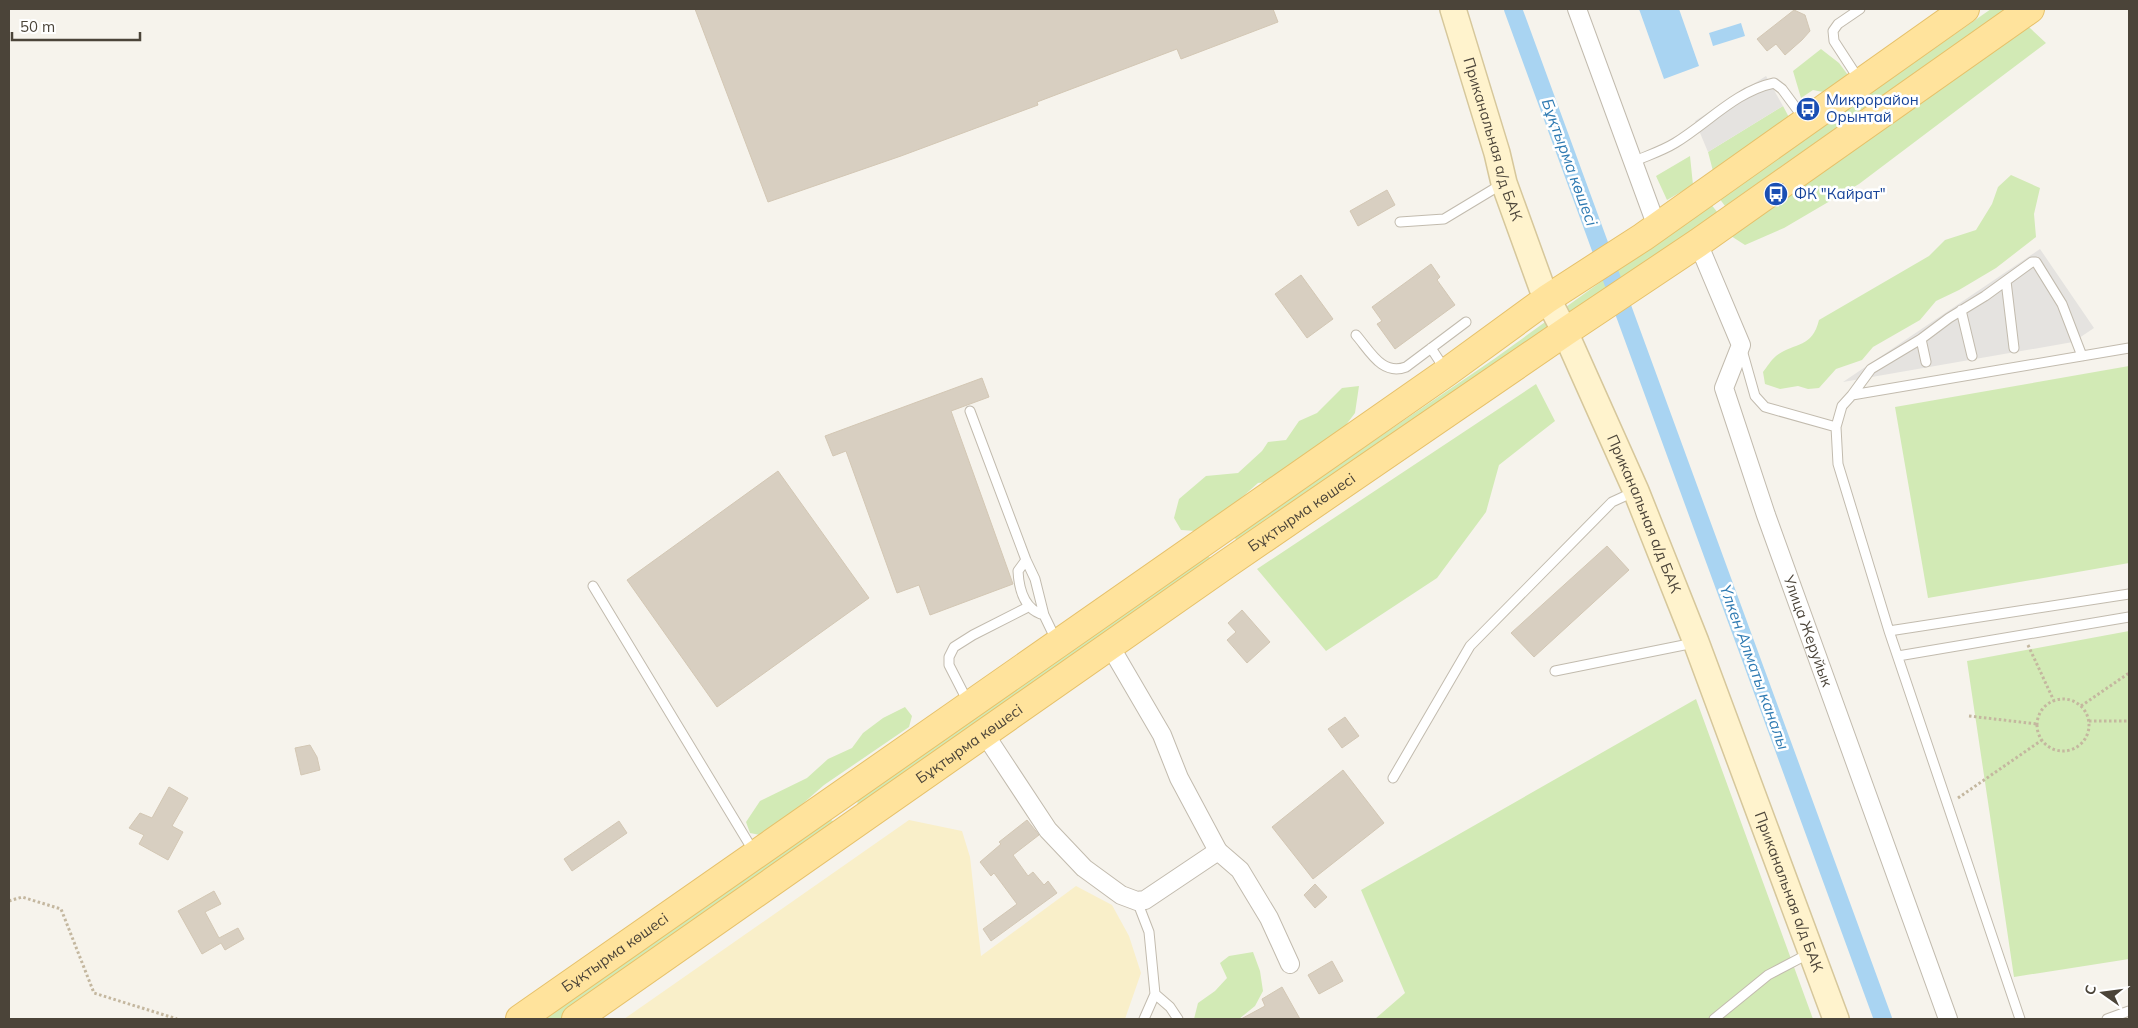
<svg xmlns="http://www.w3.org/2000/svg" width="2138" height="1028" viewBox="0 0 2138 1028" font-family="Mulish,sans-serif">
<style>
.green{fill:#d2eab5}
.sand{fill:#f9efc9}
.parking{fill:#e5e3e0}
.water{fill:#a9d4f2}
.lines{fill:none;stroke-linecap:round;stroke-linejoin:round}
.canal{stroke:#a9d4f2;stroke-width:18}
.building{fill:#d8cfc1;stroke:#d3c7b4}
.lane-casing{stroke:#c2bbae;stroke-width:11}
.street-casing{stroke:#c2bbae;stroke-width:20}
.secondary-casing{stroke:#d6c79b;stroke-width:28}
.primary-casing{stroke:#e6c16a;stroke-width:30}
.path{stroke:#c4b79f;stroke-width:3;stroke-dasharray:2.5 2.5;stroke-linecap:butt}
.lane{stroke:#fff;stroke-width:9}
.street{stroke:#fff;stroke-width:18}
.secondary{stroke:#fff3cd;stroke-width:25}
.primary{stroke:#ffe39c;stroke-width:28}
.labels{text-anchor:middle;stroke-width:5;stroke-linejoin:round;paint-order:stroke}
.transit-label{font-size:15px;fill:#164399;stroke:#fff;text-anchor:start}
.street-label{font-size:15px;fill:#4b4439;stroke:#fff}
.water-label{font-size:16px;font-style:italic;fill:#2e7ab2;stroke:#fff}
</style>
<rect width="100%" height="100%" fill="#f6f3ec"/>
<path class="green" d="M1991 9H2006L1725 206 1719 198Z
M2011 27 2030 28 2046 43 1859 184 1784 228 1745 245 1731 236Z
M1821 49 1839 63 1851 79 1828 93 1813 90 1801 98 1793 71Z
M1783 106 1792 123 1713 171 1708 152Z
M1690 156 1693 185 1667 200 1656 176Z
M2011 175 2040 188 2034 214 2036 237 1996 268 1959 290 1936 301 1920 320 1873 347 1862 360 1836 369 1819 388 1808 389 1798 386 1780 389 1765 384 1763 372C1767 367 1771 360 1776 356 1794 342 1812 349 1819 320L1929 256 1945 240 1976 230 1992 204 1998 187Z
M1710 203 1718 213 1236 541 1235 537 1240 532 1494 359Z
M2129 366V563L1928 598 1895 407Z
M1536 384 1555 421 1499 465 1486 512 1437 578 1326 651 1257 569Z
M1359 386 1355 413 1336 438 1272 481 1258 483 1230 508 1196 531 1181 530 1174 518 1179 499 1206 476 1238 473 1262 451 1268 442 1286 440 1299 421 1317 413 1342 388Z
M1208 556 1213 560 859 807 857 806 858 799Z
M2129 631V959L2014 977 1967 661Z
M1696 699 1813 1019H1375L1405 993 1361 890Z
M905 707 912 716 909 727 824 785 791 814 760 835 750 833 746 822 760 801 807 778 828 759 852 748 863 733 883 718Z
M829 819 835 822 832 830 561 1019H541Z
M1253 952 1260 971 1263 991 1255 1006 1239 1019H1194L1198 1003 1215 991 1227 978 1220 963 1229 956Z"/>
<path class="sand" d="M909 820 962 831 970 857 981 956 1076 886 1112 905 1129 936 1141 973 1125 1019H624Z"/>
<path class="parking" d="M1766 76 1783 106 1708 152 1695 121Z
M2040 249 2094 328 2073 342 1843 382Z"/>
<path class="water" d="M1639 9H1679L1699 66 1664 79Z
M1741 23 1745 36 1713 46 1709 33Z"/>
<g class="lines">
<path class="canal" d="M1513 9 1883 1019"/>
</g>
<path class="building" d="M695 9H1273L1278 22 1181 59 1177 49 1037 102 1038 105 901 156 768 202Z
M1794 10 1805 15 1810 31 1802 40 1785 55 1776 44 1767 51 1757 39Z
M1387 190 1395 205 1358 226 1350 211Z
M1431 264 1440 277 1437 280 1455 305 1395 349 1377 324 1382 321 1372 307Z
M1301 275 1333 319 1307 338 1275 294Z
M982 378 989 397 951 411 1013 584 930 615 919 585 897 593 846 451 833 456 825 436Z
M778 471 869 598 717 707 627 580Z
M1607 546 1629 570 1534 657 1511 633Z
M1242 610 1270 642 1247 663 1227 640 1236 632 1228 623Z
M1345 717 1359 736 1342 748 1328 729Z
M310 745 317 757 320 770 301 775 295 748Z
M1343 770 1384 823 1313 879 1272 827Z
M169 787 188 798 172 826 183 832 168 860 139 844 144 835 129 828 140 813 152 818Z
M1027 820 1039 835 1013 855 1028 876 1033 872 1044 885 1048 881 1057 893 991 941 983 929 1017 904 994 873 991 876 980 862 1001 844 999 842Z
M619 821 627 833 572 871 564 859Z
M1315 884 1327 897 1315 908 1304 895Z
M214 891 221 904 205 912 219 938 238 928 244 939 225 950 221 943 202 954 178 911Z
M1332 961 1343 981 1319 994 1308 975Z
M1282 987 1300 1019H1241L1265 1006 1262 999Z"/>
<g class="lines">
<g class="lane-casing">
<path id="lane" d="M1860 9 1838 24 1833 31 1834 41 1860 81
M1633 162C1646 156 1662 151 1675 143 1708 123 1736 91 1774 83L1782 89 1805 120
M1400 222 1444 219 1502 184
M2006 281 2014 348
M1961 310 1972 356
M1356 335C1370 351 1382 376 1406 367L1466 322
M1921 339 1926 362
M1431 348 1446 371
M1742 350 1755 396 1765 407 1836 427
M1852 395 1871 369 1921 339 1949 318 1985 296 2032 262H2036L2062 304 2082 356
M970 411 1026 560 1035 579 1044 615 1057 642
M1026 560 1018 571C1019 590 1025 610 1044 615
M593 586 754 852
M1889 631 2129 594
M1898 656 2129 617
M1555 671 1694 643
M969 704 949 665V657L954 647 973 635 1028 607
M1393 778 1470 646 1612 502 1636 491
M1137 901 1149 932 1155 994 1144 1019
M1155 994 1170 1007 1178 1019
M1714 1019 1768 975 1810 953
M2020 1019 1889 631 1838 464 1836 427 1842 406 1852 395 2129 348
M2107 1019 2129 1011"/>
</g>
<g class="street-casing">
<g id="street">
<path d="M1577 9 1657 227"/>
<path id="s1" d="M1698 243 1741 345 1724 388 1766 515 1948 1019"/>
<path d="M1110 646 1162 735 1179 778 1218 851"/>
<path d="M984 733 1048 830 1084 868 1121 895 1137 901 1145 900 1218 851 1240 870 1269 918 1290 964"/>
</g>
</g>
<g class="secondary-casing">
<g id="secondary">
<path id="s2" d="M1453 9 1497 153 1504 183 1542 288 1565 332 1636 491 1696 642 1836 1019"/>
</g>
</g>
<g class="primary-casing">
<g id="primary">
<path id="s3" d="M520 1019 1447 372 1547 299 1643 237 1965 9"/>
<path id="s4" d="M576 1019 1228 563 1565 332 1698 243 2030 9"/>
</g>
</g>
<path class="path" d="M2028 645 2054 701
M2037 725a26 26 0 1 1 52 0a26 26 0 1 1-52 0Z
M2081 706 2129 673
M1969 716 2037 724
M2089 721H2129
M1958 798 2042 740
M9 901 22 897 61 909 94 993 177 1019"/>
<use href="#lane" class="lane"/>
<use href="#street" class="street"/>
<use href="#secondary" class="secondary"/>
<use href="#primary" class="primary"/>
</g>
<defs>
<g id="bus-disc" transform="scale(1.25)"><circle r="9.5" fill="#1a4fb4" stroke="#fff"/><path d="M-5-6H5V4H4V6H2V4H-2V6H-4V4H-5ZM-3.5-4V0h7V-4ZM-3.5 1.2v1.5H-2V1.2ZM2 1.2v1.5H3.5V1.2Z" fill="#fff"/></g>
</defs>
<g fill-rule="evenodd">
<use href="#bus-disc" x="1808" y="109"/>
<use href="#bus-disc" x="1776" y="194"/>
</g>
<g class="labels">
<g class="transit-label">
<text x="1826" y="105">Микрорайон<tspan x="1826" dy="17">Орынтай</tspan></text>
<text x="1794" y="199">ФК "Кайрат"</text>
</g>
<g class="street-label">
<text dy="5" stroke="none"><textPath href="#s2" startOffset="136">Приканальная а/д БАК</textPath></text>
<text dy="5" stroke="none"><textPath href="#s4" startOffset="885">Бұқтырма көшесі</textPath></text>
<text dy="5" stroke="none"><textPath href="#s2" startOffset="541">Приканальная а/д БАК</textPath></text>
<text dy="5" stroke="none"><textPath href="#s1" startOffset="414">Улица Жеруйык</textPath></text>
<text dy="5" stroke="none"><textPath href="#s4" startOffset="480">Бұқтырма көшесі</textPath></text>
<text dy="5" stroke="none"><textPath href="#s2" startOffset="946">Приканальная а/д БАК</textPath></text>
<text dy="5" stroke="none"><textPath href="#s3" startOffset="116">Бұқтырма көшесі</textPath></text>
</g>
<g class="water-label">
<text transform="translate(1570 162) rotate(70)" y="6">Бұқтырма көшесі</text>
<text transform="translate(1755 667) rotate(70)" y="6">Үлкен Алматы каналы</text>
</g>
</g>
<rect width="2138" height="1028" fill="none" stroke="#4b4439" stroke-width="20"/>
<g transform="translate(2103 993) rotate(284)" stroke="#ffffff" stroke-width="4" paint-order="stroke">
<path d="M0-4L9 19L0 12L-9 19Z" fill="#4b4439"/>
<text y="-8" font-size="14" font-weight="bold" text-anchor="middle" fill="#4b4439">С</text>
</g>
<path d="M12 32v8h128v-8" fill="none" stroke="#4b4439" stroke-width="2.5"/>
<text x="20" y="32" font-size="15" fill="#4b4439" stroke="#ffffff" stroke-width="4" paint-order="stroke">50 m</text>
</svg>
